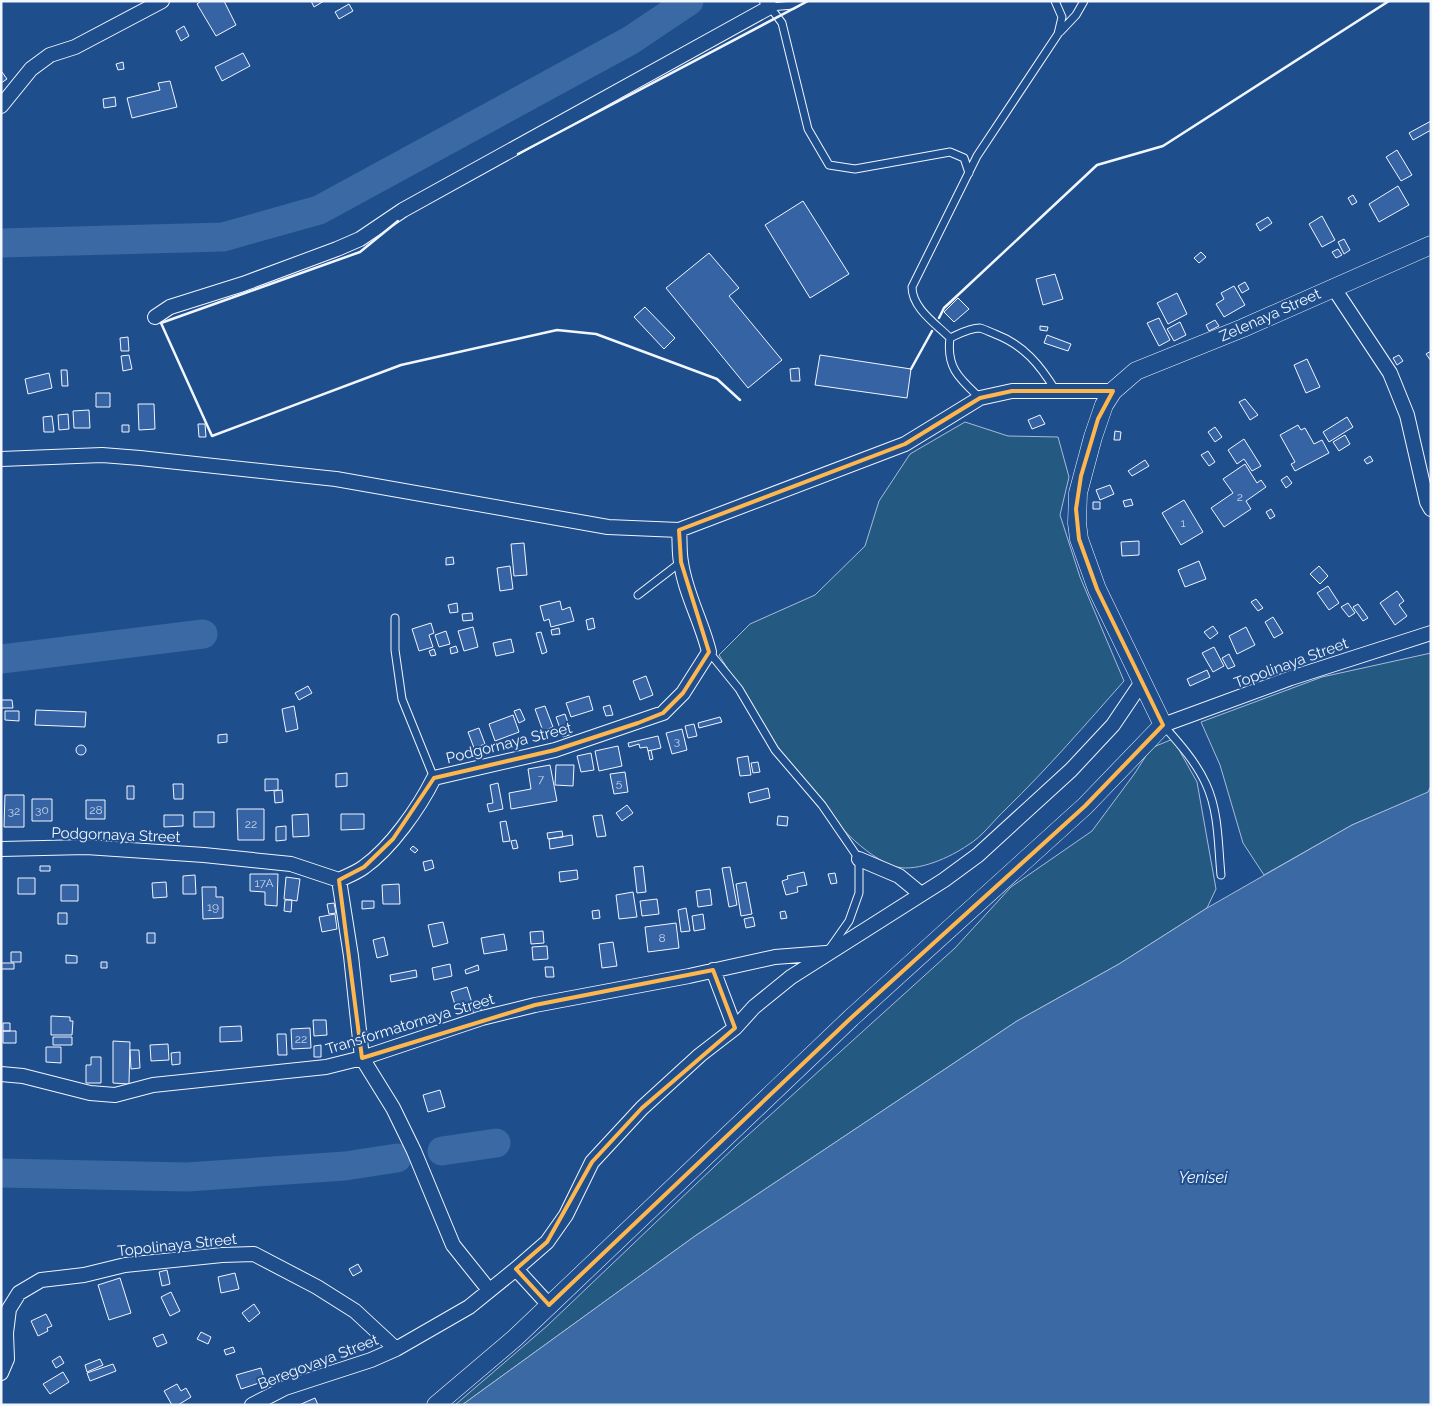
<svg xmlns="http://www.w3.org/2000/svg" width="1432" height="1406" viewBox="0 0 1432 1406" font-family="Raleway,sans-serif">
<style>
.green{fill:#245a82;stroke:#a8bbd7}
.water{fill:#3b69a3;stroke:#a8bbd7}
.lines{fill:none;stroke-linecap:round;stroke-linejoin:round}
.river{stroke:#3b69a3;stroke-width:29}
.building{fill:#3563a3;stroke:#f2f6ff}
.service-casing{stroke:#f2f6ff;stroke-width:9}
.minor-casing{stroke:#f2f6ff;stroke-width:16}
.tertiary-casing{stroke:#f2f6ff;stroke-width:19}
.service{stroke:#1f4e8c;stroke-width:7}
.minor{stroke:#1f4e8c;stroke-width:14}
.tertiary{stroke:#1f4e8c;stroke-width:18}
.wall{stroke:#f2f6ff;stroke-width:2.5}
.marked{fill:none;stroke:#ffb74d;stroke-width:4;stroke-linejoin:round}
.labels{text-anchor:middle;stroke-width:4;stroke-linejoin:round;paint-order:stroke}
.number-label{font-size:12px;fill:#c3d1e8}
.street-label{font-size:15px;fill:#f2f6ff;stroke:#1f4e8c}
.water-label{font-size:16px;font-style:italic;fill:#f2f6ff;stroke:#1f4e8c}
</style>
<rect width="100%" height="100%" fill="#1f4e8c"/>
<path class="green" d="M965 422 1008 436 1058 437 1069 477 1060 515 1080 577 1124 681C1086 724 1048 768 1006 809 994 820 982 837 968 845 951 857 918 872 897 867 835 850 754 710 719 655L750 624 815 595 865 546 879 501 910 454Z
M1431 653V786L1429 792 1352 825 1264 875 1243 843 1220 765 1201 722 1322 677Z
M1173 739 1197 782 1216 889 1207 908 1119 964 1017 1021 695 1236 462 1405H455L547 1326 736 1146 955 948 1011 887 1092 831 1135 773 1151 748Z"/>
<path class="water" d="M1431 786V1405H462L695 1236 1017 1021 1119 964 1207 908 1352 825 1428 792Z"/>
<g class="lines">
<path class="river" d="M1 243 223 237 319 210 631 40 689 1
M1 659 203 634
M442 1151 496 1143
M1 1173 187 1177 345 1166 397 1158"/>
</g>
<path class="building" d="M201 1H224L236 25 216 36 197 4Z
M311 1H324L314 7Z
M349 4 353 11 339 19 335 12Z
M184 26 189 36 181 41 176 31Z
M243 53 250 66 222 81 215 67Z
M123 62 124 69 118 70 116 64Z
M2 72 7 79 1 83V73Z
M170 81 177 107 132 118 127 98 160 90 158 83Z
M115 97 116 106 104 108 103 99Z
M1431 121V130L1413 140 1409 133Z
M1397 150 1412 175 1401 181 1386 157Z
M1398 186 1409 205 1379 222 1369 204Z
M1353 195 1357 202 1352 205 1348 198Z
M803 201 849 274 810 298 765 225Z
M1322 216 1335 240 1322 247 1309 224Z
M1268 217 1272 223 1260 231 1256 224Z
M1344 239 1350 250 1344 254 1338 242Z
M1338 249 1342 255 1336 258 1332 252Z
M1201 252 1206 257 1199 263 1194 258Z
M709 253 739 288 729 296 782 360 748 388 666 288Z
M1055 274 1063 299 1043 305 1036 279Z
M1245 282 1249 289 1242 293 1238 286Z
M1234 286 1245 305 1224 317 1216 304 1224 299 1221 293Z
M1177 293 1187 314 1168 324 1157 303Z
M958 298 969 309 954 322 944 312Z
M645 307 675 338 664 349 634 317Z
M1159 318 1170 340 1159 346 1147 323Z
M1215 320 1219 326 1209 331 1206 325Z
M1180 322 1186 335 1174 341 1167 329Z
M1040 326 1048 327 1047 331 1040 330Z
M1047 335 1071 344 1068 351 1044 343Z
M128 337 129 351H121L120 338Z
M1431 351V361L1426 354Z
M129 355 132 369 123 371 121 356Z
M820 355 911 369 907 398 815 385Z
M1399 355 1403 361 1397 365 1393 358Z
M1307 359 1320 387 1306 393 1294 365Z
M799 368 800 381H791L790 369Z
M61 370H67L68 386H62Z
M49 373 52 388 28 394 25 379Z
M96 393H110V407H96Z
M1245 399 1258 415 1250 420 1239 402Z
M138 404H154L155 429 139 430Z
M89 410 90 428H74L73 411Z
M68 414 69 429 59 430 58 415Z
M1040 415 1045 424 1032 429 1028 420Z
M52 416 54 432H44L43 417Z
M1347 417 1353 427 1329 442 1323 432Z
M198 424H205L206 437H199Z
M122 425H129V432H122Z
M1298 425 1301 430 1305 428 1314 444 1322 440 1329 453 1295 471 1291 464 1295 462 1280 435Z
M1215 427 1222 437 1215 442 1208 432Z
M1115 431 1121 432 1120 440H1114Z
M1345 435 1350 444 1339 451 1333 442Z
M1244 439 1261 466 1252 471 1244 459 1237 464 1228 450Z
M1208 451 1215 462 1209 466 1201 455Z
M1370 456 1373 461 1367 464 1364 460Z
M1145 460 1149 466 1132 476 1128 471Z
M1245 464 1257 483 1261 480 1266 487 1246 501 1251 509 1224 527 1211 508 1233 493 1223 479Z
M1287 476 1292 483 1286 488 1281 480Z
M1110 485 1114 494 1100 500 1096 490Z
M1131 499 1133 505 1125 507 1123 501Z
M1184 500 1203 532 1181 545 1162 513Z
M1093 502H1100V509H1093Z
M1271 509 1275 516 1270 519 1266 512Z
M1139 541V555L1122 556 1121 542Z
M524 543 527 575 514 576 511 544Z
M453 557 454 564 446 565V558Z
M1199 561 1206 579 1185 587 1178 570Z
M510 566 513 589 500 591 497 568Z
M1319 566 1328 576 1320 584 1310 574Z
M1328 586 1339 603 1329 610 1317 593Z
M1397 591 1404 601 1399 605 1407 616 1395 625 1380 603Z
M1256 599 1263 608 1258 611 1251 602Z
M560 601 562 610 570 607 574 621 551 627 549 619 544 621 540 606Z
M457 603 458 612 450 613 448 605Z
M1348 603 1355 613 1349 617 1341 607Z
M1358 604 1368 618 1363 621 1353 607Z
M472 613 473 620 463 621 462 614Z
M1273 617 1283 633 1274 638 1265 622Z
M593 618 595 628 588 630 586 620Z
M431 623 434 633 429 635 433 647 419 651 412 629Z
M1213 626 1218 633 1210 639 1204 632Z
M473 627 478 647 464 651 458 631Z
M1246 627 1255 645 1237 654 1229 636Z
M559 628 560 634 552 635 551 630Z
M446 631 450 644 439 647 435 635Z
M541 632 547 652 542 654 536 633Z
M511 639 514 652 496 656 493 643Z
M456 646 458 652 451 654 450 648Z
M1214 647 1224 666 1213 672 1202 653Z
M434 649 436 655 431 656 429 651Z
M1229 654 1235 666 1228 669 1222 658Z
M1207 670 1210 677 1190 686 1187 679Z
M646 676 653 695 640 700 633 681Z
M308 686 312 693 299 700 295 693Z
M589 696 593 710 571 717 566 703Z
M1 700H12L13 708H1Z
M610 705 613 715 606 716 603 707Z
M294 706 298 729 286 732 282 709Z
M545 706 553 727 543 731 535 709Z
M520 709 525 720 519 723 514 711Z
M36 710 86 712 85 727 35 725Z
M5 711H19V721L5 720Z
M565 714 572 734 563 737 556 717Z
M513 715 519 732 495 741 489 724Z
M720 717 722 722 699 728 698 723Z
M694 724 697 736 688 738 685 726Z
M479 728 485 744 474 748 468 732Z
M682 729 687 750 672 754 666 733Z
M227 734V742L218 743V735Z
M658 736 661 748 648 751 647 747 640 748 639 744 629 747 628 743Z
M76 750a5 5 0 1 1 10 0a5 5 0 1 1-10 0Z
M618 746 622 766 599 771 595 751Z
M651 750 653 759 650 760 648 751Z
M591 753 594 770 581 772 577 756Z
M748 756 751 775 740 776 737 758Z
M758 762 760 772 753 773 751 763Z
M550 765 557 801 511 809 509 793 531 789 528 769Z
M556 765H574L573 786 555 785Z
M625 772 628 792 614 794 610 774Z
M347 773V786L336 787V774Z
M265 779H278V790L265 791Z
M498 783 503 809 489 812 487 804 493 803 490 785Z
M173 784H183V799H174Z
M127 786H134V799H127Z
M768 788 770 798 750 803 748 793Z
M282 790 283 802 275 803 274 791Z
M5 795H24V827H4Z
M32 799H52V821H32Z
M86 800H105V819H86Z
M627 805 633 813 622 821 616 813Z
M237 809H264V840H238Z
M194 812H214V827H194Z
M308 814 309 836 293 837 292 815Z
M341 814H364V829L341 830Z
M164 815H183V826L164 827Z
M602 815 606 836 597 837 593 816Z
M778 816 788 817 787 826 777 825Z
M506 821 510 841 503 842 500 822Z
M286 826V840L276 841V827Z
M562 831 563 837 548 839 547 833Z
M572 835 573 845 550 849 549 839Z
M516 840 518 848 513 849 511 841Z
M413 846 418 850 415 853 410 849Z
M432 860 434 868 425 871 423 862Z
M40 866H50V871H40Z
M643 866 646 892 637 893 634 867Z
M730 867 737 905 729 907 722 868Z
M577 870 578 879 560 882 559 872Z
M804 872 807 885 797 887 798 892 786 895 782 881 788 879 787 876Z
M835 873 837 883 831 884 828 874Z
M250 874H278L277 906 265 905V892L250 891Z
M195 875 196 894H183V876Z
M286 877 300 879 297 901 284 899Z
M18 878H35V894H18Z
M166 882 167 897 153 898 152 883Z
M746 882 752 914 741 916 736 884Z
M399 884 400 904H383L382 885Z
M61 885H78V901H61Z
M202 887H216V897H223V918L203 919Z
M710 889 712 905 698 907 696 891Z
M633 892 637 917 619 919 616 895Z
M657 899 659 914 642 916 640 901Z
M285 900H292L291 912 284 911Z
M362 901H374V908L362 909Z
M334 903 336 913 329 914 327 904Z
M686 908 690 931 681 932 678 910Z
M599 910 600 918 593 919 592 911Z
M785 911 787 918 781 919 780 912Z
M58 913H67V924H58Z
M335 914 337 929 322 932 319 917Z
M703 914 705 929 694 931 692 916Z
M753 917 755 926 746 928 744 919Z
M443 922 448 943 433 947 428 925Z
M676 923 679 948 648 952 645 927Z
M543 931 544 943 531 944 530 932Z
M147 933H155V943H147Z
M504 934 507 950 484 954 481 938Z
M384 937 388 955 377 958 373 940Z
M613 942 617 966 602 968 599 944Z
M547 946 548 959 533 960 532 947Z
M11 952H21V962H11Z
M66 955 77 956V963H66Z
M101 962H107V968H101Z
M1 963H14V969H1Z
M450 964 452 976 434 980 432 968Z
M478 965 479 970 466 974 465 970Z
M545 967H553L554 977H546Z
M416 970 417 977 391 982 390 975Z
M467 987 472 1003 456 1008 451 992Z
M480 1006 482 1013 474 1015 472 1008Z
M51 1016 70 1017V1021H73L72 1035H51Z
M313 1020H326L327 1035 314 1036Z
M3 1023H10V1031H3Z
M241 1026 242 1041 220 1042V1027Z
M310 1028 311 1048 292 1049 291 1029Z
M3 1031H16V1043H3Z
M277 1034H286L287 1055H278Z
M53 1037H72V1045H53Z
M113 1041 130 1042 129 1084 113 1083Z
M168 1044 169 1060 151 1061 150 1045Z
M321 1045V1057H314V1046Z
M46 1047H61V1063L46 1062Z
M130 1050H139L140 1068 131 1069Z
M180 1052V1064L172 1065 171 1053Z
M91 1057H101V1083H86V1065H91Z
M440 1090 445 1107 428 1112 423 1095Z
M358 1264 362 1271 353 1276 349 1269Z
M167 1270 170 1284 162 1286 159 1272Z
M235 1273 239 1289 221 1293 218 1277Z
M120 1278 131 1313 109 1320 98 1285Z
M171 1292 180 1311 170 1316 161 1297Z
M254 1304 260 1313 249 1322 242 1313Z
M46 1314 52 1326 47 1328 48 1331 38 1336 31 1321Z
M201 1332 211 1337 208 1344 197 1339Z
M163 1334 167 1343 157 1347 153 1338Z
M233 1347 235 1352 226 1355 224 1350Z
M60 1356 64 1363 56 1368 52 1361Z
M100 1359 103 1365 87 1372 85 1365Z
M113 1364 116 1371 90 1381 87 1373Z
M261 1368 265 1381 241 1389 236 1375Z
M63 1372 69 1382 50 1394 43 1384Z
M288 1373 289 1378 278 1382 276 1377Z
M177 1384 181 1391 186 1388 191 1397 178 1405H172L164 1391Z
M315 1398 318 1405H299Z"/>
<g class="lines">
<g class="service-casing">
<path id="service" d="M770 7 782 23 808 129 829 165 855 169 950 152 964 158 969 173
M770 7 793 5 800 1
M1060 32 1076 15 1084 1
M950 338C959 334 969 328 980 328 984 329 990 332 995 334 1024 345 1040 365 1056 391
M980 398C960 379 946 368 950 338 936 324 912 308 912 287L977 156 1058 34 1062 17 1055 1
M638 595 681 562
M395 618V650L402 699 434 778
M709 652 739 689 775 750 822 805 859 859V893L849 921 830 948
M1163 725C1179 743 1196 762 1206 784 1219 812 1218 845 1221 875"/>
</g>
<g class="minor-casing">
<path id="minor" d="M1 106 31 69 50 55 75 47 162 1
M1333 287 1390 373 1407 415 1427 502 1431 509
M155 317 170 307 243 284 337 249 360 239 403 210 770 7 767 1
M1 459 102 455 140 458 336 479 608 527 679 530 905 444 980 398 1012 391H1113
M1163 725 1291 678 1431 633
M1 849 86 847 204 855 291 864 339 880C347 876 356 873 364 867 391 848 419 808 434 778L555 750 663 713 683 693 709 652C702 622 685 593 681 562 679 552 680 541 679 530
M859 859 899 876 921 894
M339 880 351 956 362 1058 393 1108 414 1151 453 1245 489 1290
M713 970 735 1028
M1 1074 23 1076 90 1093 115 1095 153 1085 326 1067 362 1058 482 1018 535 1005 689 976 775 957 826 953
M516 1269 549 1305
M1 1373 7 1359 6 1333 9 1309 19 1293 41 1280 84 1275 125 1265 222 1255 254 1254 317 1287 355 1311 396 1349
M252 1405 285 1388 371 1360 396 1349 469 1307 516 1269 547 1242 566 1215 592 1162 642 1108 700 1055 735 1028 754 1007 791 977 944 880 978 855 1071 770 1113 725 1142 682"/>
</g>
<g class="tertiary-casing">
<path id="tertiary" d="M436 1405 515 1338 851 1018 1085 806 1163 725 1097 589 1079 539 1077 523 1078 493 1093 437 1104 405 1113 391 1136 371 1243 328 1431 245"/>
</g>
<use href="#service" class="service"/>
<use href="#minor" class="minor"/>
<use href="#tertiary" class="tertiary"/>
<path class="wall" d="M518 154 808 1
M398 221 360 252 161 323 212 436 401 365 557 330 596 334 717 379 740 400
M939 318 944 308 1097 165 1163 146 1389 1
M911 369 932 331"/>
</g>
<path class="marked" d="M1012 391H1113L1098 419 1081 476 1076 509 1079 539 1097 589 1163 725 1085 806 851 1018 549 1305 516 1269 547 1242 592 1162 642 1108 735 1028 713 970 535 1005 362 1058 339 880 364 867 393 839 434 778 555 750 638 723 663 713 683 693 709 652 681 562 679 530 905 444 980 398Z"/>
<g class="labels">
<g class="number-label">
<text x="1240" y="501">2</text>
<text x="1183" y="527">1</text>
<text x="677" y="745">3</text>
<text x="541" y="783">7</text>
<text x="619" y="787">5</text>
<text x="42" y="814">30</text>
<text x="96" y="814">28</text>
<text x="14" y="815">32</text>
<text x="251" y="828">22</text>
<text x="264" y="887">17А</text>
<text x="213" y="911">19</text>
<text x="662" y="942">8</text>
<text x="301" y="1043">22</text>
</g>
<g class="street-label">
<text transform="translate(1270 315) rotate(-24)" y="5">Zelenaya Street</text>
<text transform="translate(1291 663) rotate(-20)" y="5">Topolinaya Street</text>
<text transform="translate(509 743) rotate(-14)" y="5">Podgornaya Street</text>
<text transform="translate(116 835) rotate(2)" y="5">Podgornaya Street</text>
<text transform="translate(410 1024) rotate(-17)" y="5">Transformatornaya Street</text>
<text transform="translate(177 1245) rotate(-6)" y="5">Topolinaya Street</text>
<text transform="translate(318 1362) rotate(-21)" y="5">Beregovaya Street</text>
</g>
<g class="water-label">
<text x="1203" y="1183">Yenisei</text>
</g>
</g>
<rect width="1432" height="1406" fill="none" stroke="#f2f6ff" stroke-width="5"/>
</svg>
